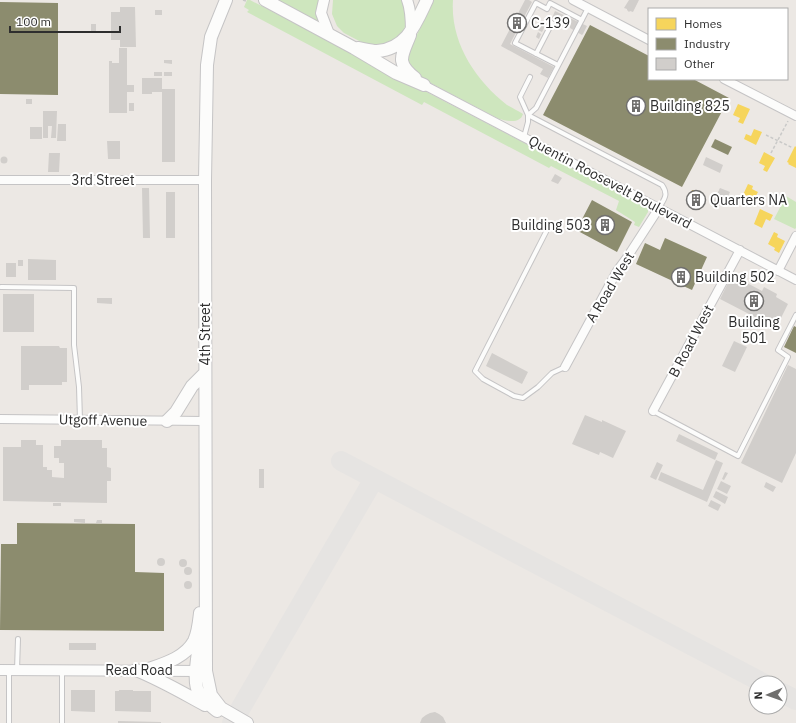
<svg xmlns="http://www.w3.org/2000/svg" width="796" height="723" viewBox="0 0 796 723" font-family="'IBM Plex Sans',sans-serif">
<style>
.green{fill:#cee6be}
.homes{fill:#f6d55c}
.industry{fill:#8c8c6e}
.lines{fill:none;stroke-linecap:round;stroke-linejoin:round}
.taxiway{stroke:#e6e4e2;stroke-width:20}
.building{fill:#d1cecb}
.service-casing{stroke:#c5c4c5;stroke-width:6}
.minor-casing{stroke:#c5c4c5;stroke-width:10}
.tertiary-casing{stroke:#c5c4c5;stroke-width:12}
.secondary-casing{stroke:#c5c4c5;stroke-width:14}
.path{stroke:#c9c9c8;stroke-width:1.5;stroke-dasharray:3 2;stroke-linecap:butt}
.service{stroke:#fcfcfb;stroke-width:4}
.minor{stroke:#fcfcfb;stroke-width:8}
.tertiary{stroke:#fcfcfb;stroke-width:10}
.secondary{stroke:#fcfcfb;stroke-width:12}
.labels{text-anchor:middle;stroke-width:4;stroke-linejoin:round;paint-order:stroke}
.poi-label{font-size:14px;fill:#2e2e2e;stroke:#fff;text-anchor:start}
.street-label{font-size:14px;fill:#2e2e2e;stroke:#fff}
</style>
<rect width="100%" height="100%" fill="#ece8e4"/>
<path class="green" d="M247 0H250L645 206 648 207V212L639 227 634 225 635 222 616 210 619 201 551 166 549 168 424 102 422 105 247 12 249 10 244 7Z
M272 0H320L319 23Z
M333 0H405L406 24 403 32 399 37 382 47 365 44 344 33 337 26 332 14Z
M434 0H453C450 42 475 80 507 105 512 108 518 111 523 114 520 124 508 121 499 119L419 77 413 72 406 57Z
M786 196 796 202V228L795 229 774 219Z"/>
<path class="homes" d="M738 104 750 109 743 124 738 122 740 118 733 115Z
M754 129 762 132 756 145 744 139 746 134 751 136Z
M795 146 796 147V168L788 164 789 163 787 162Z
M764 152 775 158 767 172 763 170 765 166 759 163Z
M748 184 753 186 752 189 758 192 752 203 742 197Z
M692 190 697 191 696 195 703 198 699 210 693 208 694 205 688 203Z
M760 209 773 215 770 221 766 219 762 228 754 224Z
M774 232 778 234 777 237 785 241 779 253 774 250 775 248 768 244Z"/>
<path class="industry" d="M0 2 58 3V95L0 94Z
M590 25 649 56V79H693L729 98 682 187 543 115Z
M715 139 732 147 728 155 711 147Z
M592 200 632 222 617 252 578 231 581 226 579 225Z
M665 238 707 257 692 290 636 264 645 243 660 250Z
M794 326 796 327V353L784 347Z
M17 523 135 524V572L164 573V631L0 630 1 544H17Z"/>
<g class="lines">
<path class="taxiway" d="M341 461 763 683
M780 692 796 700
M232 723 374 479"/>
</g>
<path class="building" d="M525 0H529L532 2 510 44 554 67 548 78 540 74 543 69 501 46Z
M629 0H639L633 12 630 11 629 12 627 10V9L624 8Z
M120 7H135L136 47H120V25V40H111V12H120Z
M155 10H162V15H155Z
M555 11 587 26 583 34 582 35 570 28V27L552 18Z
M91 24H96V33H91Z
M541 24 545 26 542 32 538 30Z
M538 32 541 34 539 39 536 37Z
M119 48H127V85H134V92H127V113H109V61H112V63H119Z
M164 60H172V64L164 63Z
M154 72H162V76H154Z
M164 72H172V76H164Z
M142 78H162V89H175V162H162V92H152V94H142Z
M26 99H32V104H26Z
M129 103H134V111H129Z
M43 111H57L56 138H51L52 126H48V138H43Z
M58 124H66V141H57Z
M30 127H42V139H30Z
M107 141H120V159H108Z
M49 153H60L59 172H48Z
M0.5 160a3.5 3.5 0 1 1 7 0a3.5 3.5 0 1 1-7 0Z
M706 157 723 165 720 173 703 165Z
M555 174 562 178 558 184 551 181Z
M142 188H149L150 238H143Z
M720 188 730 192 723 207 713 202Z
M166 192H175V238H166Z
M28 259 56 260V280H28Z
M18 260H23V266H18Z
M6 263H16V277H6Z
M732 275 762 291 764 287 777 294 776 297 788 304 776 328 720 299Z
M3 294H34V332H3Z
M97 298H112V304L97 303Z
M734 341 747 347 735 372 722 366Z
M21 346H59L60 348H67V382H62V385H29V390H21Z
M492 353 528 372 522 384 486 366Z
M788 365 796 369V453L782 483 741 463Z
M585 415 602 422V420L626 431 613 458 600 452 599 455 572 444Z
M679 434 718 453 715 460 676 441Z
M21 440H36V445H43V467H47V470H52V477L64 478V463H59V458H54V446H61V440H102V448H107V467L111 468V481H107V503L3 501V447H21Z
M716 460 723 463 707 502 658 480 661 472 703 490Z
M657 462 663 465 656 480 650 477Z
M259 469H264V488H259Z
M725 472 728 473 724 480 722 479Z
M721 481 731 486 727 494 717 489Z
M766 482 776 487 773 492 764 487Z
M716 491 728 497 725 504 713 497Z
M711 500 721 505 718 511 708 506Z
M53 503H61V506H53Z
M74 519H85V523L74 522Z
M97 520H102V523H96Z
M157 562a4 4 0 1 1 8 0a4 4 0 1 1-8 0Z
M179 563a4 4 0 1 1 8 0a4 4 0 1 1-8 0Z
M184 571a4 4 0 1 1 8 0a4 4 0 1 1-8 0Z
M184 585a4 4 0 1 1 8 0a4 4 0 1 1-8 0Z
M69 643H96V650H69Z
M71 690H95V712L71 711Z
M119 690H133V691H151V712L115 711V691H119Z
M435 712 439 714 443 717 446 723H420L422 718 426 715 430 713Z
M118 721 161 722V723H118Z"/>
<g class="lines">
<g class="service-casing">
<path id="service" d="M588 8 536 108 528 115 662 185C669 195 664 199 659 208
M536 54 552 23
M558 65 515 43 536 3 547 9 550 3 582 20
M524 137 528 122V115L520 97 530 77
M548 228 475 371 483 379 514 396 523 398 538 387 552 373 565 367
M1 287 74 288V345L79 387 80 420
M653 411 738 456 788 357 778 350 796 315
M17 670 18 639
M62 671V723
M9 723V670"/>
</g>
<g class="minor-casing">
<path id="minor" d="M573 0 649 40
M724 79 796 116
M424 85 796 280
M0 180H205
M778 271 796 236
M565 367 617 271 628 256 659 208
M653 411 740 250
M0 419 205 421"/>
</g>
<g class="tertiary-casing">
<path id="tertiary" d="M324 0 321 13 329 34
M407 0C411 10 411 21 411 32
M0 670 202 671"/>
</g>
<g class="secondary-casing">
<path id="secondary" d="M226 0 211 37 207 65 205 180 206 671 211 695 221 708 247 723
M265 0 354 48 396 73 424 85
M410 35C402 56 395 62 415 78
M358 48C364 49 371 51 377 51 407 49 416 23 427 0
M167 421 176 412 192 386 205 373
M199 643C198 656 192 682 199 693 203 700 210 705 217 711
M136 670C161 680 181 692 205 705
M146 670C163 664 185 658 194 641 198 633 199 622 200 613"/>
</g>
<path class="path" d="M243 0 246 1
M766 135 793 148
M771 153 788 121"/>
<use href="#service" class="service"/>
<use href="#minor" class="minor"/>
<use href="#tertiary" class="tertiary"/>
<use href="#secondary" class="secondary"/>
</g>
<defs>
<g id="building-ring" transform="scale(1)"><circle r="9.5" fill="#fff" stroke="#706f6e" stroke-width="1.5"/><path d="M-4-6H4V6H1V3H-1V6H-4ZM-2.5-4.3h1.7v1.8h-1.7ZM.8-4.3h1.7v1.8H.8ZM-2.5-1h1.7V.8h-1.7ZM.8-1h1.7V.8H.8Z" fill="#706f6e"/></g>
</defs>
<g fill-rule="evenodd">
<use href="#building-ring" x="517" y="23"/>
<use href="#building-ring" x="636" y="106"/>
<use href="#building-ring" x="696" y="200"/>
<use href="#building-ring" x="605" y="225"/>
<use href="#building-ring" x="681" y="277"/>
<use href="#building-ring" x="754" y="301"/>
</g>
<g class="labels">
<g class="poi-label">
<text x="531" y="28">C-139</text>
<text x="650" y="111">Building 825</text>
<text x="710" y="205">Quarters NA</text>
<text x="591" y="230" text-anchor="end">Building 503</text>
<text x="695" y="282">Building 502</text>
<text x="754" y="327" text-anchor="middle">Building<tspan x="754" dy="16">501</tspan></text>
</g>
<g class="street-label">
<text x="103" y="185">3rd Street</text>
<text transform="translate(610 182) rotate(28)" y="5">Quentin Roosevelt Boulevard</text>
<text transform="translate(610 287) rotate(-59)" y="5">A Road West</text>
<text transform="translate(205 334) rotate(-90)" y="5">4th Street</text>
<text transform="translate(691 341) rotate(-62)" y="5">B Road West</text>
<text transform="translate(103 420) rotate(1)" y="5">Utgoff Avenue</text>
<text x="139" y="675">Read Road</text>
</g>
</g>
<rect x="648" y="8" width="140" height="72" fill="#ffffff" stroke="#ababab"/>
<rect x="656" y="18" width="20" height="12" fill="#f6d55c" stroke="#ababab"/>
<text x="684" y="28" font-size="12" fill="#2e2e2e">Homes</text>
<rect x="656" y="38" width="20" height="12" fill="#8c8c6e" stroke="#ababab"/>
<text x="684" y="48" font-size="12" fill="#2e2e2e">Industry</text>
<rect x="656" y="58" width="20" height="12" fill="#d1cecb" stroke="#ababab"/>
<text x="684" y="68" font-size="12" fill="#2e2e2e">Other</text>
<g transform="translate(768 695) rotate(268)"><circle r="19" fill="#ffffff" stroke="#ababab"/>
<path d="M0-3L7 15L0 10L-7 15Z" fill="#706f6e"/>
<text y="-6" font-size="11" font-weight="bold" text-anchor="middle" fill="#2e2e2e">N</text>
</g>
<path d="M10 26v6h110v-6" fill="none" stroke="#2e2e2e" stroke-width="2"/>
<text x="16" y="26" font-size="12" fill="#2e2e2e" stroke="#ffffff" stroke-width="3" paint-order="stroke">100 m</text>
</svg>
